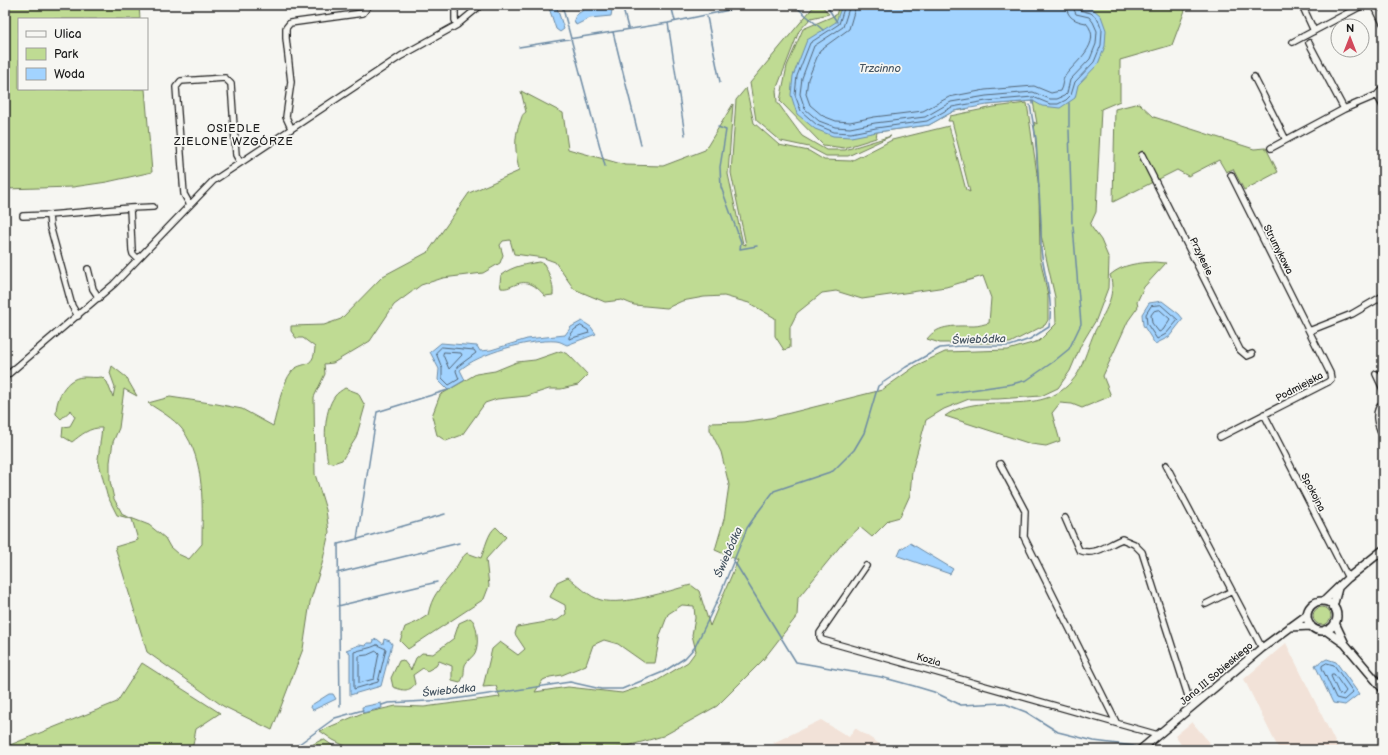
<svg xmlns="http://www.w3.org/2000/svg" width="1388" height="755" viewBox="0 0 1388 755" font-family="'Balsamiq Sans',sans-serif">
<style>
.built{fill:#f2e2d8}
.green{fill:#bfdb93;stroke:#6e7c58;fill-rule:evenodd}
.water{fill:#a2d3ff;stroke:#6c8aa4}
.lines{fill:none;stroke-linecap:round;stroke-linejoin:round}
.shore{stroke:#526577;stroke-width:1}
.stream{stroke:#6c8aa4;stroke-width:1.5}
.minor-casing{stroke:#1c1c1c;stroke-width:8}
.tertiary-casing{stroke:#1c1c1c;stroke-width:10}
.minor{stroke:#f6f6f2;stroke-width:5.5}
.tertiary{stroke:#f6f6f2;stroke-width:7}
.labels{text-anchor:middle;stroke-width:3.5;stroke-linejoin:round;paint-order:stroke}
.street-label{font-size:10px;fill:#1c1c1c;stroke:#f6f6f2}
.water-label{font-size:11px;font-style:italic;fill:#445360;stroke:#f6f6f2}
.neighbourhood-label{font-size:11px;letter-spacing:1px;fill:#1c1c1c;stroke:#f6f6f2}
</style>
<rect width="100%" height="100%" fill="#f6f6f2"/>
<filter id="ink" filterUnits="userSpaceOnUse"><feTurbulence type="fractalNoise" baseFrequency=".025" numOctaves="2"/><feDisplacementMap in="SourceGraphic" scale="8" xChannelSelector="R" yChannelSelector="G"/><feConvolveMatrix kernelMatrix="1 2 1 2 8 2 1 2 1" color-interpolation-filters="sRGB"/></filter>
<g filter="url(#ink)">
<path class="built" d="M1286 643 1339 750H1279L1244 679Z
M821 720 849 737 855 728 889 750H784L773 743Z
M1192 722 1210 743 1201 750H1185L1175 736Z"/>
<path class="green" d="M5 5H139L140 19H19V89H145L152 172 107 182 73 187 5 189Z
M815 5H821L829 14 811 18 799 31 776 90 777 102 802 136 826 150H845L891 136 848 156H826L809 147 781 141 756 120 750 83Z
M839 5H850L914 116 967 109 954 111 929 125 877 132 876 138 844 148 823 145 780 101 787 66 803 29 836 15Z
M1041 5H1187L1172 45 1120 60V101L1101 109 1096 212 1090 225 1101 240 1109 259 1108 288 1096 320 1081 345 1070 371 1058 388 1041 396 998 399H969L944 409 926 420 912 471 910 495 900 517 889 520 872 537 860 527 842 544 798 598 797 616 763 660 717 706 663 736 624 747 590 749 559 745 542 750H353L333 740 320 731 360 714 396 706 424 707 500 697 496 686 483 687 492 649 500 642 518 655 525 649 515 634 517 627 558 620 566 614 565 605 550 597 557 582 568 577C578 585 589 597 601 600 624 606 668 591 691 585L699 591 710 626 738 560 715 550 724 519 729 485 721 452 710 430V423L743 422 770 418 882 390 917 365 945 352 1008 350 1039 341 1056 324 1055 297 1041 235 1039 194 1040 258 1048 295V320L1045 325 1010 343H940L927 339C938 324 957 326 974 326 979 326 984 324 989 323L991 298 983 276 946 287 862 299 836 291 822 293 797 313 790 327V348L784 350 775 336V318L749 303 724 296 704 297 682 301 667 308 634 305 622 300 605 302 574 289 555 262 544 258 514 254 510 240 503 241 500 245 503 255 500 263 483 273 443 278 421 285 394 305 370 341 333 363 324 364 325 374 314 397 315 474 326 510 329 532 322 564 310 602 303 649 272 730 223 706 147 652 115 547 138 540 132 519 117 515 107 495 98 459 102 428C90 427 81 435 72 442L62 436 63 427 70 426 75 417 71 410 61 419 56 414C56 399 65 378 83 377 90 377 95 378 102 377L107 382 113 397 115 387 110 373 112 366 126 377 137 396 124 389 119 428 113 442 110 462V481L114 499 123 515 149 525 165 538 170 547 178 554 189 559 202 544C202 507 206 461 182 429 173 418 160 411 148 403L170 397 217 404 242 409 273 426C278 409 281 385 292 371 301 361 314 370 315 347L303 338H296L291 331V326L324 325 341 319 383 276 428 252 469 193 519 171C516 153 513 139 520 122 522 118 521 115 526 112L521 91 563 113 568 149 625 165 663 166 705 150 733 104 728 174 743 244 746 245 731 173 736 100 746 88 754 123 779 145 809 151 824 160 851 161 892 140 949 126 966 190 970 192 952 121H948L950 116 994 107 1027 103 1039 188 1034 122 1037 124 1033 101 987 105ZM682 605 694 606 695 618 692 635 696 651 688 662 655 682 622 693 568 687 535 692 543 680 550 677 562 675 586 665 593 645 604 640 618 644 645 663H655L660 635 668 614Z
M1139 103 1154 117 1254 149 1266 148 1278 172 1244 190 1233 169 1226 172 1219 160 1188 176 1177 170 1113 202 1115 109Z
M540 262 544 264C549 274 554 283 553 295L545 296C538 288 529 279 517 284 511 286 508 289 501 288L500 283 501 275C513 266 526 264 540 262Z
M1154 262 1166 263 1144 287 1137 302 1138 307 1128 321 1103 376 1111 396 1082 408 1072 404 1060 403 1052 413 1060 441 1046 446 1031 444 945 416C986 387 1045 424 1078 373 1084 362 1089 344 1095 331 1104 313 1117 295 1110 275 1123 264 1138 263 1154 262Z
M561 351 569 355 588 375 578 385 561 389H549L527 396 497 399 485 403 462 435 446 441 437 435 432 416 440 395 476 374 495 371 517 362 535 360Z
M345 388 358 393 365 406 356 438 342 460 333 463 328 462C324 443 323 412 335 396 337 393 342 390 345 388Z
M496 527 506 537 486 559 489 586 484 599 408 649 400 641 405 627 417 622 428 615C432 595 439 590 451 575 458 567 458 560 467 553L481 558C485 549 488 532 496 527Z
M1313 616a9 9 0 1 1 18 0a9 9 0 1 1-18 0Z
M470 618C477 621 479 642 476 650 475 656 467 660 465 665 463 673 466 673 460 683L452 681V666L439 661 436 666 427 671 423 668 413 675 415 684C408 693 402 690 393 687L391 678 399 661 403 660 411 670 416 658 422 653 433 654 454 638 459 623Z
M142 663 220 713 196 729 193 745 184 750H5V747L117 702Z
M323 739 339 750H302Z"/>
<path class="water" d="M548 5H556L564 29 560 32 556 29Z
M591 5H605L608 9 612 10 611 16 590 18 576 25 574 20 576 15Z
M842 5H1074L1093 9 1101 16 1106 30 1105 46 1098 64 1078 85 1075 98 1060 108 1042 106 1033 101 987 105 954 111 929 125 877 132 851 137 833 136 815 129 797 114 791 95 793 76 807 40 836 22Z
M1162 301 1179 314 1183 319 1169 337 1155 344 1143 325 1142 314 1149 303Z
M582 321 591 327 596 334 567 345C564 344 560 341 556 341 530 339 479 353 460 370L465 380 448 390 438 380 439 369 430 352 441 343 477 346 480 351 491 350 527 339 565 335 571 327Z
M910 543 953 569 950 574 898 556 901 549Z
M377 639 383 644 384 639 390 641 392 644 381 686 350 695V653L346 650 359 645 366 646 367 643H373L374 640Z
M1327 659 1336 662 1359 694 1345 705 1333 703 1315 665Z
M329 694H333L336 699 313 710 310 706Z
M381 703 382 708 363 713 362 707Z"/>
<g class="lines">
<path class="shore" d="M845 5 839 24 810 43 797 76 795 95 801 111 817 125 834 132 851 133 876 128 927 121 952 107 986 101 1033 97 1050 104H1058L1066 100 1071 95 1075 82 1094 62 1101 45 1102 30 1098 19 1091 13 1079 10 1077 5
M850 5 843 27 814 46 802 78 800 94 805 109 819 121 835 127 850 128 875 123 925 117 951 102 986 96 1033 92 1050 99H1057L1064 96 1067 93 1070 80 1090 59 1096 44 1097 31 1093 22 1089 17 1076 14 1072 5
M856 5 849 29 820 50 808 79 806 94 810 105 823 116 836 121 850 122 874 117 923 111 949 97 985 90 1034 86 1051 93 1060 91C1063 86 1062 80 1065 76 1074 63 1104 43 1086 23 1075 21 1067 18 1066 5
M1161 305 1178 320 1166 334 1157 339 1147 324 1146 314 1151 306Z
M1160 310 1170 319 1163 330 1159 332 1152 323 1151 315 1154 311Z
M581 326 588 330 589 333 569 339V337L574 330Z
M442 347 474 350 476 353 457 367 456 371 459 379 449 385 442 378V368L436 353Z
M444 352 461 353 462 355 449 369 443 355Z
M377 645 386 649 378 682 354 689V652C362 649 369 649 377 645Z
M377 651 379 653 374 679 359 683V656L367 655Z
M1327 663 1334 665 1353 692 1344 700 1336 698 1322 668V666Z
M1332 674H1334L1346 691 1343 695 1339 694 1331 676Z"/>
<path class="stream" d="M562 5 605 166
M622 5 628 28
M671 5 675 21
M794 5 823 30
M826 5 837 22
M750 6 757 5
M707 17 720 82
M668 23 685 135
M613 32 641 145
M519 47 668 23 743 7
M1033 104V101
M1030 105 1036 139 1041 223
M718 127 726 130 720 167 721 187 741 242 740 249 757 246
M1069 127V103
M1069 130 1072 223
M937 395 1012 384 1027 380 1053 362 1069 349 1081 324 1073 226
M358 539 445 514
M734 561 796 662 881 677 914 686 934 692 961 705 1003 703 1026 712 1058 732 1094 741 1134 746
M337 573 459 543
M338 606 437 582
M382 705 388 703 448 700 570 682 601 689H622L663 672 685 658 695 647 719 597 747 528 758 512 774 491 833 471 854 450 864 433 878 386 906 367 940 348 960 346H1010L1030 339 1049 327C1054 298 1044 277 1041 249 1041 241 1041 232 1041 224
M340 707 338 544 357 539 377 412 448 390
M295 747 335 718 363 710"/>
<g class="minor-casing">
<path id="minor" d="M455 5V20L457 25
M1302 5 1314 31
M1374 5 1383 23
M1293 42 1363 5
M1309 43 1344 109
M1254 77 1286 140
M1377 95 1383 106
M1377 95 1383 88
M291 128 286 117 291 82 286 38V28L290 23 363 13 369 5
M1271 148 1344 109 1377 95
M1142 155 1240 350 1247 356 1252 354
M1231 175 1309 331
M190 205 184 194 176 87 181 81 225 78 231 84 236 155 240 162
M130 208 153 207
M49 215 130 208 132 250 133 254 138 259
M23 216 49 215 50 226 72 306 78 316
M88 269 93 289 99 298
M1376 374 1383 389
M5 377 114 284 213 181 401 56 457 25 481 5
M1383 402C1373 413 1377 424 1383 436
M1264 414 1348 578
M1220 437 1328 382 1331 379 1330 373 1309 331 1352 314 1383 296
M1000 464 1025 511 1024 537 1116 722
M1166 465 1262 648
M1065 518 1079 550C1094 557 1107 545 1122 539L1134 544 1142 552 1188 696 1195 704
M866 566 820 633V637L822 640 1158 735
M1206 604 1232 591"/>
</g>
<g class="tertiary-casing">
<path id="tertiary" d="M1324 601 1348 578 1383 550
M1307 616a15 15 0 1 1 30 0a15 15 0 1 1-30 0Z
M1333 607 1338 588
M1335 623 1345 644 1383 689
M1290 627 1311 626
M1325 630 1345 644
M1140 750 1262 648 1307 615"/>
</g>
<use href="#minor" class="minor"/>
<use href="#tertiary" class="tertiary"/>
</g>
</g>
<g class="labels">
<g class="street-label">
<text transform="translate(1279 249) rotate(63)" y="4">Strumykowa</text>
<text transform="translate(1202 256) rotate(64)" y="4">Przylesie</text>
<text transform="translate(1299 386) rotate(-28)" y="4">Podmiejska</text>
<text transform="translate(1314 492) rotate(63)" y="4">Spokojna</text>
<text transform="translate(929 659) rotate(16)" y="4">Kozia</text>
<text transform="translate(1216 673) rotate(-40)" y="4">Jana III Sobieskiego</text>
</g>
<g class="water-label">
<text x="880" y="72">Trzcinno</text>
<text transform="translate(979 339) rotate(-2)" y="4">Świebódka</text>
<text transform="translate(728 552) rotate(-66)" y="4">Świebódka</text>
<text transform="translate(449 690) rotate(-6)" y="4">Świebódka</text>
</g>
<g class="neighbourhood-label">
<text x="234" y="132">OSIEDLE<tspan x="234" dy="13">ZIELONE WZGÓRZE</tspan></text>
</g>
</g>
<rect width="1388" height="755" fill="none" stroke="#f6f6f2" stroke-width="20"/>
<rect x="10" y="10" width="1368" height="735" fill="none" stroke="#1c1c1c" stroke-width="1.5" filter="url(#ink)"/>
<rect x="18" y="18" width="130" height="72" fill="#f6f6f2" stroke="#9f9f9c"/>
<rect x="26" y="31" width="20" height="6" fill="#f6f6f2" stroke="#9f9f9c"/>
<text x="54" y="38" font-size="12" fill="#1c1c1c">Ulica</text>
<rect x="26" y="48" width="20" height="12" fill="#bfdb93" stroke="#9f9f9c"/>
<text x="54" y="58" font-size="12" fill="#1c1c1c">Park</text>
<rect x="26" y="68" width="20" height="12" fill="#a2d3ff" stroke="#9f9f9c"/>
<text x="54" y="78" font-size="12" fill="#1c1c1c">Woda</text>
<g transform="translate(1350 38)"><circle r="19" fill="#f6f6f2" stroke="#9f9f9c"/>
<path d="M0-3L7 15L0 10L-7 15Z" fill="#d1495b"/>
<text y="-6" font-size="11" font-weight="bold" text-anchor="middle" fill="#1c1c1c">N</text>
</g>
</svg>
